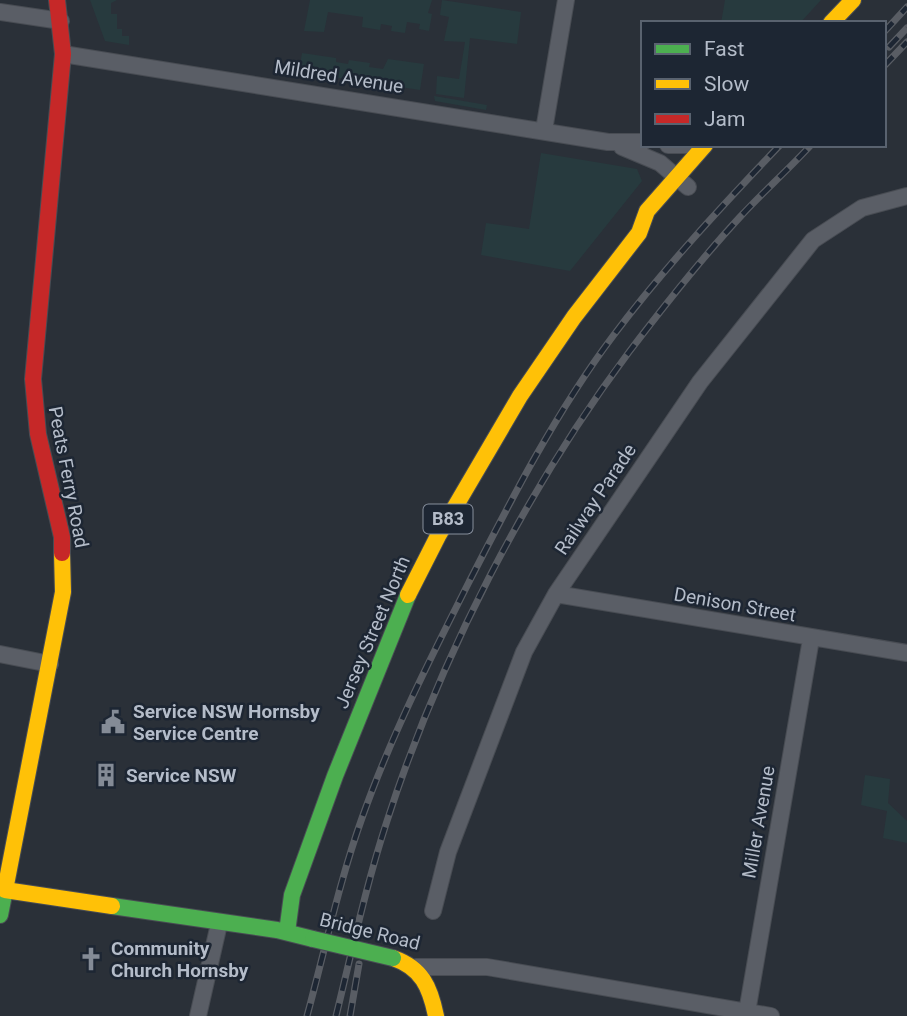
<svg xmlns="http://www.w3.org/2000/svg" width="907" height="1016" viewBox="0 0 907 1016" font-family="Roboto,sans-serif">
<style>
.green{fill:#273a3e}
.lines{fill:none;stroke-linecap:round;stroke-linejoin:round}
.street-casing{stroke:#484c53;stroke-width:18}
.fast-casing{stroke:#484c53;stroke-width:18}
.slow-casing{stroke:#484c53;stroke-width:18}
.jam-casing{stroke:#484c53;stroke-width:18}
.street{stroke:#5a5e66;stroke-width:16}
.fast{stroke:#4caf50;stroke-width:16}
.slow{stroke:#ffc107;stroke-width:16}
.jam{stroke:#c62828;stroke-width:16}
.rail-casing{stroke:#595d64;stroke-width:7}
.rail{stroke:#1d2633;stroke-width:4.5;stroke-dasharray:13;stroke-linecap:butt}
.fast-bridge-casing{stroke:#484c55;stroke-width:18;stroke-linecap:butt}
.fast-bridge{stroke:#4caf50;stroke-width:16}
.labels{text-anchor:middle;stroke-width:5;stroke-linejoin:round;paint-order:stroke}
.shield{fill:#1d2633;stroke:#878f9c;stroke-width:2}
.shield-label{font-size:18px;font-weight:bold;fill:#b4bcc9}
.street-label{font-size:19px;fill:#b4bcc9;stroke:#1d2633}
.poi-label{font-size:19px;font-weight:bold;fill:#b4bcc9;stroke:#1d2633;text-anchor:start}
</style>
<rect width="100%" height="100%" fill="#2a3038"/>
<path class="green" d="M90 0H117L111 3V14H117V29H122V36H129V45L105 41Z
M310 0H432L428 13 432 14 429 31 419 29 420 24 407 22 405 33 391 31 392 26 381 24 380 30 362 27 363 17 328 12 324 32 304 31Z
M442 0 521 12 517 44 470 38 464 98 436 94 437 76 459 79 465 42 444 41 449 17 440 15Z
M725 0H821L800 23H721Z
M302 53 336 58V62L348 64 349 60 370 63 369 67 383 69 388 59 424 64 420 90 299 72Z
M434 96 487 105 486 110 435 101Z
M541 153 637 169 642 181 570 271 481 255 486 223 529 229Z
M865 775 890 779 888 803 907 821V843L883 838 887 811 861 805Z"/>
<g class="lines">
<g class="street-casing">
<path id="street" d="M0 12 61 21
M63 54 608 142H643
M544 130 566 0
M668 145H694
M622 147 660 163 688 187
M556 594 907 653
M0 654 50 664
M433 911 448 852 524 652 556 594 700 382 813 240 862 208 907 196
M416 967H487L771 1016
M747 1012 811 639
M198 1016 219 924"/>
</g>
<g class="fast-casing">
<path id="fast" d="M112 906 277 930 313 939
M0 915 5 890
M287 932 292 895 335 776 408 595"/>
</g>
<g class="slow-casing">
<path id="slow" d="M831 23 853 0
M62 553 63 592 5 890 112 906
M408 595 438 536 520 396 574 317 639 233 647 211 705 145
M393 958C422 968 430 987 436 1016"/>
</g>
<g class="jam-casing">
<path id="jam" d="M57 0 63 54 33 379 38 434 62 537V553"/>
</g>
<use href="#street" class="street"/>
<use href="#fast" class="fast"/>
<use href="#slow" class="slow"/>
<use href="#jam" class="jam"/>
<g class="rail-casing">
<path id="rail" d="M884 32 907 7
M889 47 907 28
M884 66 907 42
M307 1016C325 950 339 882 362 818 391 736 430 659 469 582 512 498 556 412 613 336 664 268 721 207 780 145
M336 1016C352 951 366 885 387 821 439 660 527 488 629 352 664 306 701 259 740 217 763 192 788 170 811 145
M350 1016 359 964"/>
</g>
<use href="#rail" class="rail"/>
<g class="fast-bridge-casing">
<path id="fast-bridge" d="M313 939 393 958"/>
</g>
<use href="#fast-bridge" class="fast-bridge"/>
</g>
<defs>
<g id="civic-bare" transform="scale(1.89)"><path d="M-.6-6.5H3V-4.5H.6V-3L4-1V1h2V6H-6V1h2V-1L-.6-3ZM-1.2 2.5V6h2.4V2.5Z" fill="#848b96" stroke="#1d2633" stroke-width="2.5" paint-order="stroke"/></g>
<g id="building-bare" transform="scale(1.89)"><path d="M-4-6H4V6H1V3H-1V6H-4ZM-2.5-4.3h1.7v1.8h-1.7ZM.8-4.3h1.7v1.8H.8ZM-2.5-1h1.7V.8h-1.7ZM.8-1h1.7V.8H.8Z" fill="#848b96" stroke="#1d2633" stroke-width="2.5" paint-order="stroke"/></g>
<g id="church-bare" transform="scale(1.89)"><path d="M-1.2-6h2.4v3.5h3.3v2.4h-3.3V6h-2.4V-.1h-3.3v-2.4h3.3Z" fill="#848b96" stroke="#1d2633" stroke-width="2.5" paint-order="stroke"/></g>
</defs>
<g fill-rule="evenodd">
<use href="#civic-bare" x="113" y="722"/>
<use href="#building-bare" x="106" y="775"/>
<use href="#church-bare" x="91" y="959"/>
</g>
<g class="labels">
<rect class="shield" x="423.5" y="504.5" width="49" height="29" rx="5"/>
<g class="shield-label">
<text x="448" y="525">B83</text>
</g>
<g class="street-label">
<text transform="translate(339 76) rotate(9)" y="7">Mildred Avenue</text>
<text transform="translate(69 477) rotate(79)" y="7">Peats Ferry Road</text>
<text transform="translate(595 499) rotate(-56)" y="7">Railway Parade</text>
<text transform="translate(735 604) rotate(10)" y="7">Denison Street</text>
<text transform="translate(372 632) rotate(-67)" y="7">Jersey Street North</text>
<text transform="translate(758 822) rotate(-80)" y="7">Miller Avenue</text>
<text transform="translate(370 931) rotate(14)" y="7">Bridge Road</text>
</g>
<g class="poi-label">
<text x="133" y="718">Service NSW Hornsby<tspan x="133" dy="22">Service Centre</tspan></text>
<text x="126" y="782">Service NSW</text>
<text x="111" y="955">Community<tspan x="111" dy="22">Church Hornsby</tspan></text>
</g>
</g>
<rect x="641" y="21" width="245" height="126" fill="#1d2633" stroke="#59626f" stroke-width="2"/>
<rect x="655" y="44" width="35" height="10" fill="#4caf50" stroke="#59626f" stroke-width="2"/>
<text x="704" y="56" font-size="21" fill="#b4bcc9">Fast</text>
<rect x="655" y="79" width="35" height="10" fill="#ffc107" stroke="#59626f" stroke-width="2"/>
<text x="704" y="91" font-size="21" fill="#b4bcc9">Slow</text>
<rect x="655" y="114" width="35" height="10" fill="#c62828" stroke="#59626f" stroke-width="2"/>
<text x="704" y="126" font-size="21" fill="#b4bcc9">Jam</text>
</svg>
